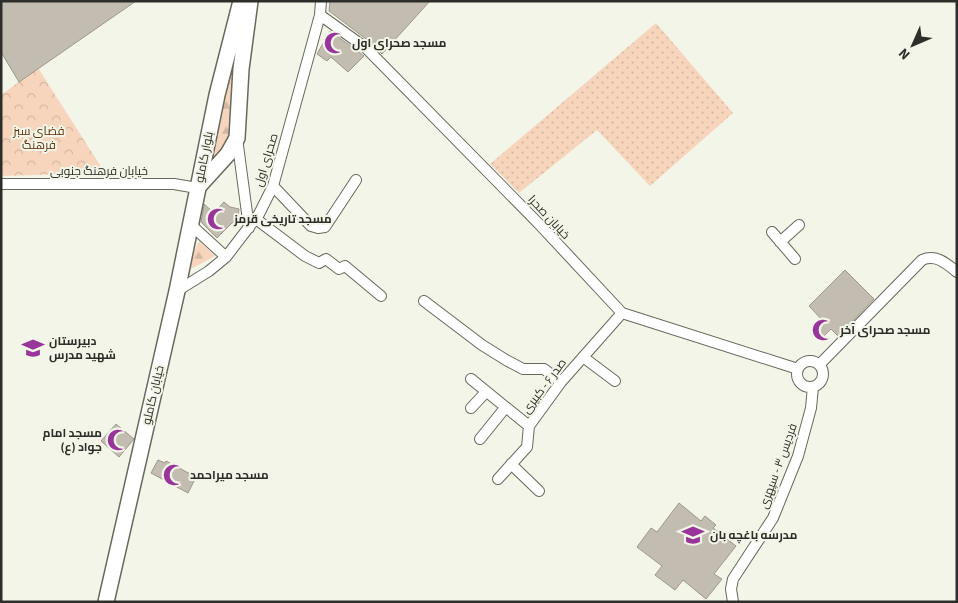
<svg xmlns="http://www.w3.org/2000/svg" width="958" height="603" viewBox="0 0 958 603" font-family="'Source Sans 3',Cairo,sans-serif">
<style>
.forest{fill:url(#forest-firs)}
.park{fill:url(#park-crowns)}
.garden{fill:url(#garden-dots)}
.building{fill:#c3bdb1;stroke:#9d988c}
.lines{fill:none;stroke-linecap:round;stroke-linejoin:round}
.street-casing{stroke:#67695d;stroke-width:12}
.secondary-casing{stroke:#67695d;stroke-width:18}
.street{stroke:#fff;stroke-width:10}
.secondary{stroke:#fff;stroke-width:15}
.labels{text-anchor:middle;stroke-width:4;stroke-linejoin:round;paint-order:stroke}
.poi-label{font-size:12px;font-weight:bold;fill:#2d2e29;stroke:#f2f5e7;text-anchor:start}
.park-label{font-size:12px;fill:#5d320a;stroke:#f2f5e7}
.street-label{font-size:12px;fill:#2d2e29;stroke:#f2f5e7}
</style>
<defs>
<pattern id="forest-firs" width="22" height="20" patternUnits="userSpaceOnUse" patternTransform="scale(1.25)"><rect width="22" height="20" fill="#f7d5bc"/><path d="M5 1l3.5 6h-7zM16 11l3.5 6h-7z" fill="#d4b7a2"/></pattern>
<pattern id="park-crowns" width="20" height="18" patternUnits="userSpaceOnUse" patternTransform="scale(1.25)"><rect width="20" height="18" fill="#f7d5bc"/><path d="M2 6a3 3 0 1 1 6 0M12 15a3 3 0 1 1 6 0" fill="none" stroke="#d4b7a2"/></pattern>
<pattern id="garden-dots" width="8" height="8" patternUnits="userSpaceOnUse" patternTransform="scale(1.25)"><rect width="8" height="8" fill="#f7d5bc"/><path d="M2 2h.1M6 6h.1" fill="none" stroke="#d4b7a2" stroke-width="1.8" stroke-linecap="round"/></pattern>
</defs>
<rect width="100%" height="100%" fill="#f2f5e7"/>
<path class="forest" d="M240 28 231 140 212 158 214 136Z
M199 241 215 256 191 269 188 265Z"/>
<path class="park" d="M38 68 105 173 1 176V95Z"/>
<path class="garden" d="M656 23 733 113 650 186 597 130 519 193 490 164Z"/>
<path class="building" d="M1 1H136L19 82 1 52Z
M330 1H430L382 54 370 42 329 11Z
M330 31 364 56 348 72 331 57 327 61 317 54Z
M224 202 230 207 239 209 238 217 217 238 201 222 204 206V204L214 213Z
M845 270 874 299 838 336 831 329 823 337 816 330 824 322 809 306Z
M116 424 134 439 119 457 101 441Z
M158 460 165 463 166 461 196 477 188 493 151 473Z
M679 503 701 521 705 516 716 525 713 528 736 546 714 574 722 579 706 599 683 580 675 590 655 575 662 566 637 547 651 528 657 532Z"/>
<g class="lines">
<g class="street-casing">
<path id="street" d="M320 15 366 48 539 224 622 313 798 369
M237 138 249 228
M1 184H174L197 188
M273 186 311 226 318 228 325 227 356 180
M256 219 305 256 319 263 326 259 339 269 345 266 381 296
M190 224 226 257
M772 232 795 259
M780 242 799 225
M177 291 209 271 226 257 259 214 273 186 320 15 321 1
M424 301 482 345 506 360 523 369H544L561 382
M583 357 615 381
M797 374a13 13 0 1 1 26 0a13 13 0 1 1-26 0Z
M819 365 922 260C936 254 946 263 957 272
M471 379 529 426
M471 408 486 392
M480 439 505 408
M511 464 539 491
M498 479 527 447 529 426 561 382 622 313
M733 602 731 589 733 579 773 518 798 456 811 408 813 387"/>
</g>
<g class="secondary-casing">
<path id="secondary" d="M198 187 228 154 237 138 241 69 250 1
M106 602 177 291 217 95 241 1"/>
</g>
<use href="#street" class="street"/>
<use href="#secondary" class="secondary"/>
</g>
<defs>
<g id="mosque-bare" transform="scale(1.725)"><path d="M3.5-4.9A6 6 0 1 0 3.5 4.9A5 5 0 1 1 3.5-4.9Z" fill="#99359a" stroke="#f2f5e7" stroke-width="2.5" paint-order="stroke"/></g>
<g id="school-bare" transform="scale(1.725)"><path d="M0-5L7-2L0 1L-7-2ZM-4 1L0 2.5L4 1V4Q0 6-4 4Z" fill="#99359a" stroke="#f2f5e7" stroke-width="2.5" paint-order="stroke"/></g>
</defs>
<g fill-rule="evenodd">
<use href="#mosque-bare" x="335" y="43"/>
<use href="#mosque-bare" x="218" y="219"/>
<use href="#mosque-bare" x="823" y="330"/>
<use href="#school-bare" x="33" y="348"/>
<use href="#mosque-bare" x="118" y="440"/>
<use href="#mosque-bare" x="174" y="475"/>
<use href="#school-bare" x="693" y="535"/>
</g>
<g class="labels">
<g class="poi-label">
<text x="352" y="47">مسجد صحرای اول</text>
<text x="234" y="223">مسجد تاریخی قرمز</text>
<text x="840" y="334">مسجد صحرای آخر</text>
<text x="49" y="345">دبیرستان<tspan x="49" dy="14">شهید مدرس</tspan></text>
<text x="102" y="437" text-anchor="end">مسجد امام<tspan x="102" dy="14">جواد (ع)</tspan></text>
<text x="190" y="479">مسجد میراحمد</text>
<text x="710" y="539">مدرسه باغچه بان</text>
</g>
<g class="park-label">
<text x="39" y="135">فضای سبز<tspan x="39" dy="14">فرهنگ</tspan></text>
</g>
<g class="street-label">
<text transform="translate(204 157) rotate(-79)" y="4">بلوار کاملو</text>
<text transform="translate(266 160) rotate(-73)" y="4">صحرای اول</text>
<text x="99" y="175">خیابان فرهنگ جنوبی</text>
<text transform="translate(549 217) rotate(47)" y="4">خیابان صحرا</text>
<text transform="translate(544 386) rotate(-53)" y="4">صدر ۶ - کبیری</text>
<text transform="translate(153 395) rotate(-77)" y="4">خیابان کاملو</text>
<text transform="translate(778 466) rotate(-70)" y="4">فردیس ۳ - سپهری</text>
</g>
</g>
<rect width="958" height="603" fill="none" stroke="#2d2e29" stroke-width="5"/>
<g transform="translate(913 45) rotate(225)" stroke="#f2f5e7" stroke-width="4" paint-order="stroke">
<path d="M0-4L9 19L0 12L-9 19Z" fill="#2d2e29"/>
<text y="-8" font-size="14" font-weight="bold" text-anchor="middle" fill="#2d2e29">N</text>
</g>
</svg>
